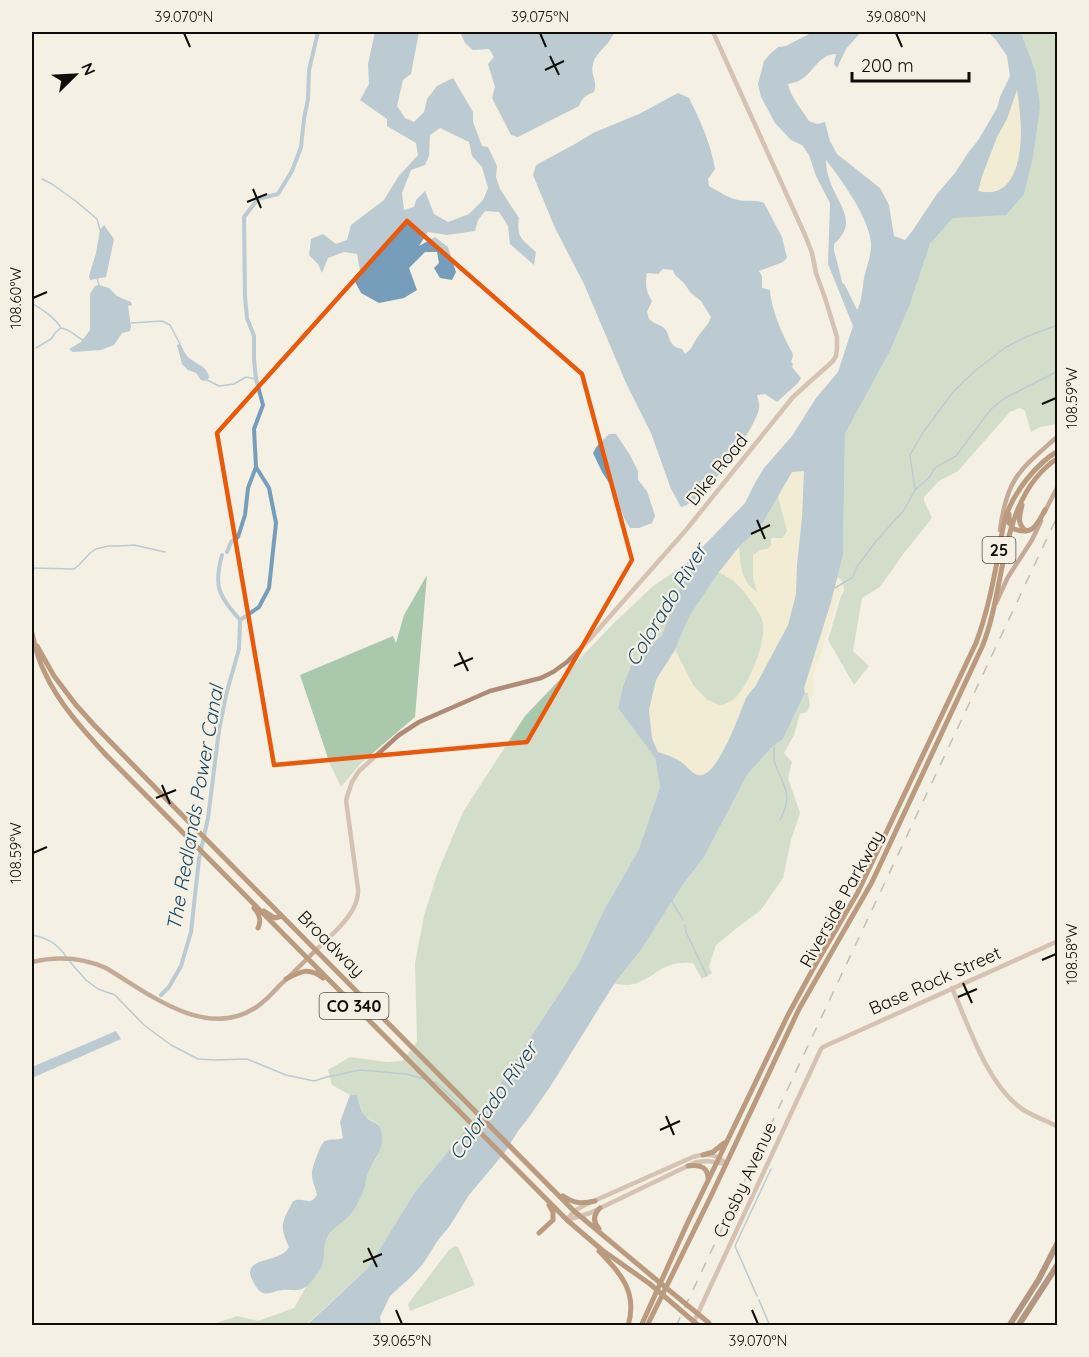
<svg xmlns="http://www.w3.org/2000/svg" width="1089" height="1357" viewBox="0 0 1089 1357" font-family="Quicksand,sans-serif">
<style>
.green{fill:#a9c8ac}
.sand{fill:#f0e7c1}
.water{fill:#769ebb;fill-rule:evenodd}
.lines{fill:none;stroke-linecap:round;stroke-linejoin:round}
.stream{stroke:#769ebb;stroke-width:1.5}
.canal{stroke:#769ebb;stroke-width:4}
.river{stroke:#769ebb;stroke-width:7}
.tertiary{stroke:#af8a76;stroke-width:4.5}
.secondary{stroke:#8d583a;stroke-width:4.5}
.primary{stroke:#733406;stroke-width:5}
.trunk{stroke:#5f2b06;stroke-width:6}
.rail{stroke:#86847b;stroke-width:1.5;stroke-dasharray:10 10;stroke-linecap:butt}
.primary-bridge{stroke:#733406;stroke-width:5}
.marked{fill:none;stroke:#e8590c;stroke-width:4.5;stroke-linejoin:round}
.ticks{fill:none;stroke:#0e0d09;stroke-width:2}
.labels{text-anchor:middle;stroke-width:4.5;stroke-linejoin:round;paint-order:stroke}
.shield{fill:#f4f0e3;stroke:#53514a;stroke-width:1.5}
.shield-label{font-size:16px;font-weight:bold;fill:#0e0d09}
.street-label{font-size:18px;fill:#0e0d09;stroke:#f4f0e3}
.water-label{font-size:20px;font-style:italic;fill:#194968;stroke:#f4f0e3}
.neatline{fill:none;stroke:#0e0d09;stroke-width:2}
.ticks-label{font-size:15px;text-anchor:middle;fill:#0e0d09}
</style>
<rect width="100%" height="100%" fill="#f4f0e3"/>
<path class="green" d="M1021 32H1057V424L1040 427 1031 432 1025 411 1020 408 1010 412 958 471 939 481 924 497V501L932 518 904 553 880 587 862 598 853 651 869 666 854 685 828 640 841 596C846 590 844 581 837 578L843 555 845 434 890 351 909 307 930 244 953 218 1035 70Z
M778 496 788 531 783 538 777 539 768 549 760 550 753 577 758 593C741 582 740 565 739 547L761 526Z
M687 563 682 582 662 635 632 663 623 686 618 708 655 758 660 787 639 849 604 910 578 965 488 1102 415 1192 368 1268 306 1325 208 1326 237 1316 258 1321 294 1308 306 1287 317 1275 323 1264 325 1243 329 1235 334 1227 351 1214 364 1189 367 1174 377 1157 378 1124 364 1116 357 1095H350L332 1085 328 1070 350 1057 387 1062 402 1061 417 1042 415 963 424 916 437 874 463 812 525 716 612 625 652 587Z
M719 572C724 575 731 578 735 582 744 590 757 608 762 619 769 636 750 684 737 697 733 701 727 703 721 706L707 700 693 685 675 650 689 617Z
M427 575 415 717 361 763 341 787 330 764 300 675 393 636 396 643 404 615Z
M805 693H808L810 706 807 712 800 714 794 735 784 753 792 762 788 778 800 813 791 840 783 878 760 911 742 924 716 945 709 967 712 973 702 979 693 963C662 960 658 976 634 984 627 986 621 984 614 984L641 950 682 886 704 857 747 775 771 748 783 739Z
M455 1246 458 1247 475 1285 410 1311 408 1304 449 1250Z"/>
<path class="sand" d="M1017 89C1020 117 1026 145 1014 172 1006 190 998 195 978 191L982 176 997 137 1007 119Z
M804 471 802 517 797 565 796 594 788 625 755 687C751 690 748 694 746 698 740 712 717 780 698 775 692 774 686 765 680 761 673 757 665 754 658 752L652 738 649 710 656 680 675 650 693 685 707 700 722 706C727 703 733 701 737 696 750 683 769 636 762 619 757 608 744 590 735 582 731 578 724 575 719 572L739 547C740 564 741 583 757 592L753 577V555L760 550 768 549 771 546V538H783L787 531 778 496 792 472Z
M837 578 841 579 844 587 841 591 814 674 813 695 810 699 808 693H805L804 688Z"/>
<path class="water" d="M375 32H419L411 74 403 80 397 106 405 118 414 122 424 112 427 99 437 86 453 78 473 112V122L482 146 488 147 497 166 496 177 500 189 519 218C516 237 522 240 536 252L534 265 510 244 508 226 499 212 485 211 478 220 475 231 447 235 428 232 419 246 435 237 448 247 456 272 452 280 440 278 434 268 439 263 437 252H425L409 268 417 290 404 298 379 303 361 293 353 278 361 276 357 254 344 252 328 258 322 273 318 264 309 255 311 239 323 234 336 244 347 240 351 225 384 200 398 177 418 155 416 143 387 126V119L360 100 369 84 368 64ZM440 128 469 142 472 156 482 167 488 188 483 200 469 214 448 222 434 214 425 191 416 200 414 207 404 210 402 193 411 170 425 165 429 156 430 135Z
M460 32H614C610 45 595 53 593 64 590 76 598 80 594 92 586 95 582 98 579 106L518 137 511 135 492 98 495 87 488 64 494 57 489 49 473 50 465 43Z
M813 32H861L846 49 837 68 834 64 836 54C820 54 814 71 802 79 798 82 792 83 788 84 790 96 802 110 809 121L817 124 825 122 830 141 837 154 880 188 889 205 894 236 905 240 913 230 937 194 955 173 968 153 979 139 997 108 1000 97 1010 76 1007 56 996 40 988 32H1021L1035 70 1040 107 1033 157 1024 194 1006 215 953 218 930 244 909 307 890 351 845 434 843 555 831 602 804 688 805 693 783 739 771 748 747 775 704 857 682 886 641 950 614 984 550 1087 527 1120 518 1131 505 1152 469 1195 449 1227 438 1240 423 1264 411 1277 390 1296 380 1317 381 1325 306 1326 368 1268 415 1192 488 1102 578 965 604 910 639 849 660 787 655 758 618 708 623 686 632 663 662 635 682 582 687 563 745 503 755 483 764 468 792 436 816 398 838 372 853 326 828 264 830 203 816 176 809 155 802 145 791 140 775 123 761 97 758 84 764 61 770 54 778 47 786 46ZM1017 90C1023 121 1029 203 978 191L982 176 997 137 1007 119ZM826 160C841 179 872 222 871 246 871 257 866 268 864 278 862 291 862 303 855 314L848 305 834 250V244C858 223 840 207 831 184 828 176 826 168 826 160ZM804 471 802 517 797 565 796 594 788 625 755 687C751 690 749 694 746 698 740 712 717 780 698 775 692 774 686 765 680 761 673 757 665 754 658 752L652 738 649 710 656 680 675 650 689 617 719 572 739 547 761 526 792 472Z
M678 93 689 98C700 120 711 144 715 169L708 179 709 186C718 191 728 198 738 200 747 202 755 199 764 203L782 237 787 258 783 262 759 271 762 276V288L770 290C771 309 783 336 792 352L793 356 791 362 793 364 792 367 801 378 798 383 777 402 765 394 757 395C758 400 760 405 759 409 754 431 704 503 681 507L671 489 651 433 626 383 584 284 555 228 533 175 536 165 575 144 593 133 639 114ZM663 269 673 270 675 275 683 282 691 293 701 301 711 317C708 326 702 330 697 338 693 344 692 349 685 354L682 349C666 346 672 335 663 327 658 324 653 323 649 319L647 312 652 301C646 293 645 283 647 273L658 274Z
M104 225 114 239 106 277 90 280 89 276 96 253 100 230Z
M99 285 109 288 117 296 131 302 132 305 128 306 131 327 130 331 122 333 114 345 101 350 73 352 69 349 81 342 90 330V294L95 286Z
M180 344C182 346 183 350 185 353 191 364 208 364 209 378L205 381 201 380 196 373 188 370 182 364 177 345Z
M609 434H616L630 455 638 471V480L647 491 655 516 652 523 639 528H630L625 520 611 486 602 472 593 453 597 446Z
M116 1031 121 1039 32 1078V1067Z
M350 1095H357C359 1101 361 1112 365 1116 373 1125 380 1120 382 1135 384 1149 373 1161 368 1173 366 1177 366 1182 365 1186 364 1191 354 1211 351 1214 343 1223 334 1226 328 1236 323 1245 325 1254 323 1263 321 1271 314 1279 308 1285 299 1293 292 1289 282 1290 269 1292 263 1299 255 1285 253 1281 250 1277 250 1272 251 1257 282 1262 289 1247 281 1229 280 1225 290 1207 292 1204 292 1201 296 1200 306 1198 310 1206 317 1195 316 1188 311 1179 312 1172 313 1166 320 1144 325 1141 330 1138 337 1141 343 1138L340 1122Z"/>
<g class="lines">
<path class="stream" d="M42 179 52 184 77 202 97 219 100 230
M97 278 99 285
M32 303C42 310 55 317 61 328 70 329 75 336 83 340
M131 323 162 321 170 325 180 344
M36 348 51 339 55 333 61 328
M207 380 219 386 234 384 246 377 256 379
M916 489 929 478 934 469 941 464 956 456 991 409 1005 398 1058 371
M32 568 74 569 79 565 90 553 96 549 108 546H120L134 545 165 552
M835 588 853 577 856 568 877 540 904 510 915 490 910 455 922 434 953 392 976 370 1006 347 1028 336 1055 326 1058 321
M774 747C774 753 773 760 776 766 785 789 793 795 780 820
M671 900 683 920
M685 925 686 932 707 976
M32 935C48 938 58 944 67 958
M70 962 86 980 98 989 115 995 144 1025 171 1045 198 1059 215 1060 247 1059 286 1075 314 1081 327 1077 360 1070 406 1074 424 1079
M434 1082 437 1083 457 1102 460 1108
M757 1296 735 1246 771 1169
M759 1300 770 1326"/>
<path class="canal" d="M227 552 231 542 238 537 245 515 248 488 256 467
M240 620 259 607 269 588 276 523 269 488 256 467 254 429 263 405 256 379 254 359V336L247 318 245 297 244 217 258 199 278 194 292 171 301 147 304 119 308 99 309 70 318 32
M161 995 169 987 181 966 191 932 199 859 208 818 219 730 226 695 239 649 240 620C219 595 213 588 222 555"/>
<path class="river" d="M842 287 858 320"/>
<path class="tertiary" d="M316 950C331 935 360 913 358 889L346 800 352 782 359 771 399 735 419 722 490 691 541 678 553 672 567 662 590 639 686 530 793 397 833 361 836 356 837 348V337L825 298 816 273 812 253 805 235 713 32
M952 988C968 1024 986 1080 1017 1105 1029 1116 1045 1119 1058 1127
M567 1220 574 1211 587 1204 693 1157C706 1153 718 1154 726 1164
M567 1220 590 1213 696 1162 708 1161 726 1164
M692 1326 821 1049 823 1047 1058 941"/>
<path class="secondary" d="M1044 513 1058 486
M1000 530C1007 477 1020 470 1058 436
M996 603 1008 577 1032 540 1041 521
M32 962C58 956 81 957 106 968 148 993 205 1040 255 1008 264 1002 272 994 279 986 292 974 304 962 316 950"/>
<path class="primary" d="M1022 505C1020 516 1016 523 1026 531
M1009 514V523L1014 529C1033 536 1037 525 1045 510
M32 633C35 647 38 660 45 673 59 704 84 731 107 756L567 1220 602 1250 650 1284
M37 646 54 676 76 705 94 725 182 815 574 1211 653 1277
M254 908C259 914 262 920 258 928
M264 911 275 918 282 916
M286 979C301 971 309 967 323 978
M703 1155 713 1152 724 1143
M688 1166C700 1164 709 1167 708 1181
M563 1196C575 1204 582 1204 595 1201
M599 1229C593 1222 593 1215 600 1208
M539 1233 553 1220V1212L549 1205
M599 1251C621 1274 638 1292 628 1326
M641 1326 687 1224 788 1015 813 969 858 892 976 643C987 614 993 583 999 552 1001 540 1002 528 1006 516 1014 492 1036 464 1058 451
M647 1326 711 1196 799 1009 872 882 982 647C1007 587 998 497 1058 458"/>
<path class="trunk" d="M1009 1326 1039 1279 1058 1242
M1018 1326 1058 1264"/>
<path class="rail" d="M676 1326 1058 515"/>
<path class="primary-bridge" d="M653 1277 709 1323
M650 1284 699 1326"/>
</g>
<path d="M0 0H1089V1357H0ZM407 221 582 374 632 560 527 742 274 765 217 433Z" fill="#f4f0e3" fill-opacity=".55" fill-rule="evenodd"/>
<path class="marked" d="M407 221 582 374 632 560 527 742 274 765 217 433Z"/>
<path class="ticks" d="M184 33 190 47M540 33 546 47M896 33 902 47M550 56 559 75M545 70 564 61M253 189 261 208M247 202 267 194M33 298 47 292M1042 404 1056 398M757 520 765 539M751 534 770 525M459 652 468 671M454 666 473 658M162 785 170 804M156 798 176 790M33 853 47 847M1042 960 1056 954M963 983 972 1003M958 997 977 989M666 1116 674 1135M660 1130 680 1121M368 1248 377 1267M363 1262 382 1254M396 1310 402 1324M752 1310 758 1324"/>
<g class="labels">
<g class="shield">
<rect x="982.5" y="537" width="33" height="26" rx="4.5"/>
<rect x="319.5" y="993" width="69" height="26" rx="4.5"/>
</g>
<g class="shield-label">
<text x="999" y="556">25</text>
<text x="354" y="1012">CO 340</text>
</g>
<g class="street-label">
<text transform="translate(717 470) rotate(-51)" y="6">Dike Road</text>
<text transform="translate(842 899) rotate(-61)" y="6">Riverside Parkway</text>
<text transform="translate(331 944) rotate(45)" y="6">Broadway</text>
<text transform="translate(935 981) rotate(-24)" y="6">Base Rock Street</text>
<text transform="translate(745 1180) rotate(-65)" y="6">Crosby Avenue</text>
</g>
<g class="water-label">
<text transform="translate(666 605) rotate(-59)" y="7">Colorado River</text>
<text transform="translate(195 808) rotate(-80)" y="7">The Redlands Power Canal</text>
<text transform="translate(493 1101) rotate(-55)" y="7">Colorado River</text>
</g>
</g>
<rect width="1089" height="1357" fill="none" stroke="#f4f0e3" stroke-width="66"/>
<g transform="translate(75 75) rotate(66)" stroke="#f4f0e3" stroke-width="4.5" paint-order="stroke">
<path d="M0-4.5L10 22L0 15L-10 22Z" fill="#0e0d09"/>
<text y="-9" font-size="16" font-weight="bold" text-anchor="middle" fill="#0e0d09">N</text>
</g>
<path d="M852 72v9h117v-9" fill="none" stroke="#0e0d09" stroke-width="3"/>
<text x="861" y="72" font-size="18" fill="#0e0d09" stroke="#f4f0e3" stroke-width="4.5" paint-order="stroke">200 m</text>
<rect x="33" y="33" width="1023" height="1291" class="neatline"/>
<g class="ticks-label">
<text x="184" y="22">39.070°N</text>
<text x="540" y="22">39.075°N</text>
<text x="896" y="22">39.080°N</text>
<text transform="translate(16 298) rotate(-90)" y="5">108.60°W</text>
<text transform="translate(1072 398) rotate(-90)" y="5">108.59°W</text>
<text transform="translate(16 853) rotate(-90)" y="5">108.59°W</text>
<text transform="translate(1072 954) rotate(-90)" y="5">108.58°W</text>
<text x="402" y="1346">39.065°N</text>
<text x="758" y="1346">39.070°N</text>
</g>
</svg>
